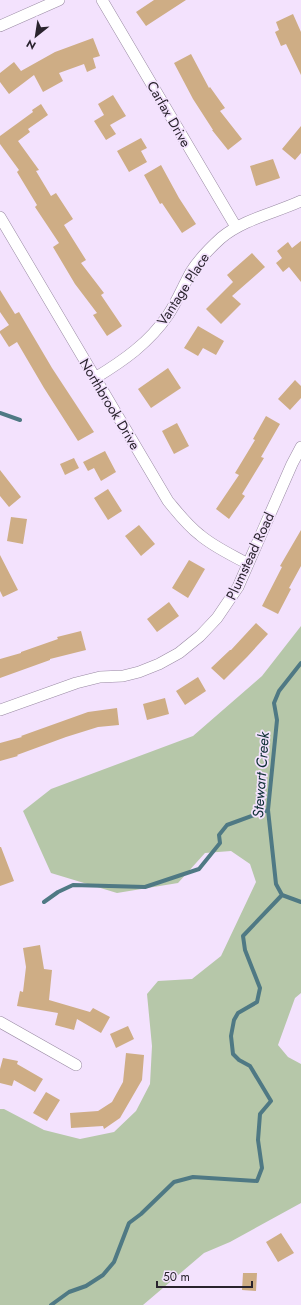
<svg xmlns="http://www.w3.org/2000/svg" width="301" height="1305" viewBox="0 0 301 1305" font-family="Jost,sans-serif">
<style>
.green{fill:#b6c7a9}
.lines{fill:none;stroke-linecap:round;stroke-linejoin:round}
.stream{stroke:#4f7984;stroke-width:4}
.building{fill:#cead85}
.street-casing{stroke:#998aa3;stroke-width:12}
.street{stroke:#fff;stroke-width:11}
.labels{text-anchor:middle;stroke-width:3.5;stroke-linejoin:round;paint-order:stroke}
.street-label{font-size:14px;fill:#29232d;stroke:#f3e2fd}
.water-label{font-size:15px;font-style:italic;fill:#0e2f34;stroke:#f3e2fd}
</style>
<rect width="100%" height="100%" fill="#f3e2fd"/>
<path class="green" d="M301 626V993L295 998 278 1045 288 1057 301 1064V1203L230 1242 204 1253 143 1305H0V1109H4L44 1130 80 1139 114 1132 136 1111 150 1084 152 1046 147 994 158 981 192 979 221 956 256 882 250 864 231 851 205 853 178 883 117 893 51 873 23 811 51 789 193 736 262 676Z"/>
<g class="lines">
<path class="stream" d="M0 413 20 420
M282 895 276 884 268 810 277 720 274 703 279 691 301 663
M282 895 301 902
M44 902 58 892 73 885 145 887 199 869 220 843 219 835 227 825 268 810
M51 1305 69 1292 86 1286 103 1275 114 1262 129 1223 141 1214 174 1182 193 1177 257 1181 262 1168 258 1140 260 1114 271 1101 250 1066 239 1060 233 1054 231 1036 234 1020 238 1013 257 1002 260 988 245 950 243 936 282 895"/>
</g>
<path class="building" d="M154 0H186L146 26 136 12Z
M293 14 301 32V75L286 44 281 46 275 32 279 30 276 22Z
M93 38 100 56 93 58 96 68 87 72 84 64 59 73 63 81 43 92 34 75 9 94 0 82V73L14 62 21 71 55 52Z
M191 54 209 88 210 87 225 108 220 111 242 139 228 150 212 130H213L193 99 174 63Z
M113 95 126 116 110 125 116 134 106 140 94 121 104 115 98 104Z
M41 104 48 115 28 129 30 132 18 141 39 170 36 171 51 196 56 193 73 219 64 225 86 260 81 263 104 293 101 295 122 326 107 336 93 315 97 313 75 284 53 247 59 243 35 207 37 205 17 172 19 170 0 144V136L33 112 32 110Z
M301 126V153L295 160 282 149Z
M141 138 147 148 141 151 147 162 129 172 117 151Z
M273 159 280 178 256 186 250 166Z
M161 165 179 198 196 224 182 233 162 203 160 204 144 175Z
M301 241V282L289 267 283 272 276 263 282 258 277 251 288 242 292 248Z
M252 253 265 267 232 296 241 304 221 324 206 309 233 282 227 275Z
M0 290 15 314 19 312 52 368 94 432 78 441 44 388 17 342 9 347 0 333V331L9 325 0 312Z
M198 326 224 341 216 355 203 348 198 356 184 348Z
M168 368 181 388 151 408 138 389Z
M295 380 301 386V398L290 410 278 399Z
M266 416 280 424 261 457 264 458 242 494 245 496 229 519 216 509 239 475 235 473 255 440 253 439Z
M177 423 189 446 174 454 162 431Z
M105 451 116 472 101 481 94 468 88 471 83 462Z
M74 458 79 468 65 475 60 464Z
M0 470 21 497 9 507 0 496Z
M108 489 122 511 108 520 94 498Z
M11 517 27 519 23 544 7 541Z
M139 525 155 544 141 556 125 536Z
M301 530V566L289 588 291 589 278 614 262 606 282 567 280 566Z
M0 555 18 590 3 597 0 591Z
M189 560 205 569 188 598 172 588Z
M169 602 179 616 157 632 147 619Z
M256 623 268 634 247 657 224 680 211 668 230 650H231Z
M81 631 86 650 50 659V660L0 678V659L21 653V652L58 639 57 637Z
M198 677 206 691 185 705 176 691Z
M165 698 169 714 147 720 143 704Z
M117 708 119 725 98 727 66 737 17 755 18 756 0 761V743L22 737 21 736 88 712Z
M0 847H1L14 881 0 886Z
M40 945 44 969 52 970 49 1000 90 1012 93 1008 110 1017 101 1033 77 1019 74 1030 55 1025 58 1013 17 1006 20 991 23 992 26 967 23 948Z
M128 1026 134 1039 116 1048 110 1034Z
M126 1053 144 1055 142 1080 120 1118 104 1129 103 1126 71 1128 70 1113 98 1111 112 1102 123 1082Z
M3 1058 18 1061 17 1064 43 1079 35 1092 14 1080 12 1086 0 1083V1069Z
M46 1092 60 1100 47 1121 33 1113Z
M281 1233 294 1253 278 1262 266 1242Z
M243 1273H257L256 1291 242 1290Z"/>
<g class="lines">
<g class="street-casing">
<path id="street" d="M102 0 236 227
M0 26 59 0
M0 217 168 501C178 513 187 525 200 535 214 547 232 555 248 564
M95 378C123 361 149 343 168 315 177 302 183 286 191 272 199 259 210 248 221 238 244 219 275 213 301 201
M0 710 76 683 100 677 123 676 139 672 159 664 179 653 200 636 217 618 238 587 292 464 301 447
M0 1022 76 1065"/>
</g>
<use href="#street" class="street"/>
</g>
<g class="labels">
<g class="street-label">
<text transform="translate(169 114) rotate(60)" y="5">Carfax Drive</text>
<text transform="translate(183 289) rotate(-57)" y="5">Vantage Place</text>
<text transform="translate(110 404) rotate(59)" y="5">Northbrook Drive</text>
<text transform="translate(250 556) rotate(-65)" y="5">Plumstead Road</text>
</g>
<g class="water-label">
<text transform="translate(261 775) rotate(-86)" y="5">Stewart Creek</text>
</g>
</g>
<g transform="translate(36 36) rotate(210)" stroke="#f3e2fd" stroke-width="3" paint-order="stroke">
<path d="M0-3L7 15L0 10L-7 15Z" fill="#29232d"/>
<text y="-6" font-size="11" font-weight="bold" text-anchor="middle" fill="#29232d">N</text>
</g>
<path d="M157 1281v6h95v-6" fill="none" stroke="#29232d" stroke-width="2"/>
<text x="163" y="1281" font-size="12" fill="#29232d" stroke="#f3e2fd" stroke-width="3" paint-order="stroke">50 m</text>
</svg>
